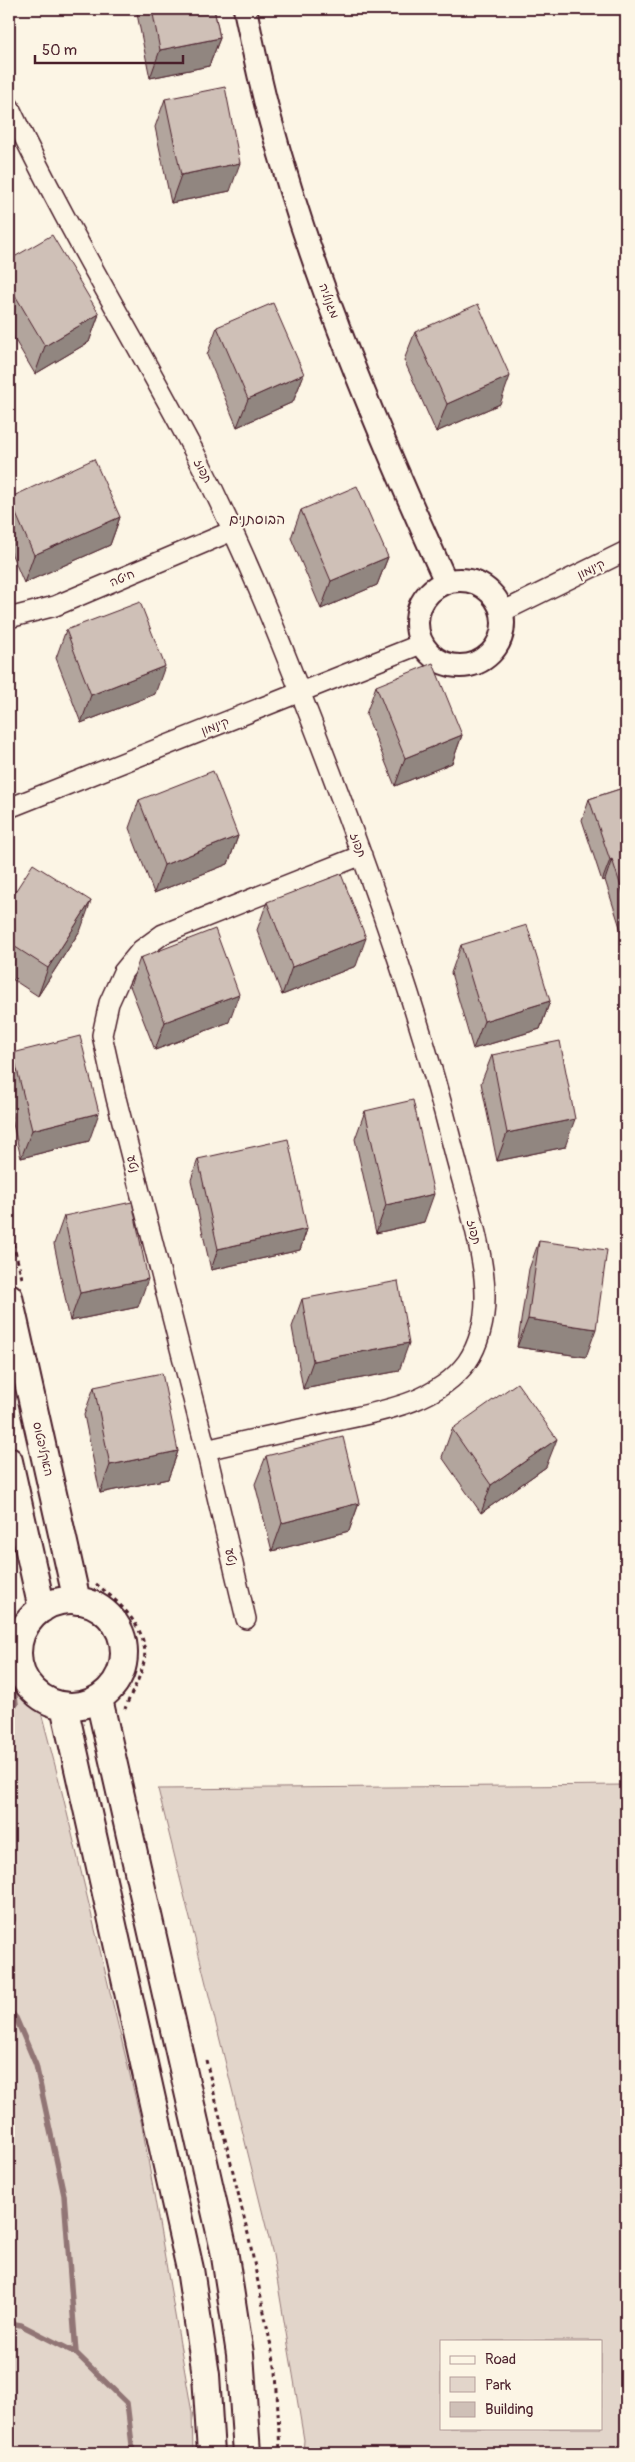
<svg xmlns="http://www.w3.org/2000/svg" width="635" height="2462" viewBox="0 0 635 2462" font-family="Pangolin,'Playpen Sans Hebrew',sans-serif">
<style>
.green{fill:#e2d5ca;stroke:#967a7a;fill-rule:evenodd}
.lines{fill:none;stroke-linecap:round;stroke-linejoin:round}
.stream{stroke:#917474;stroke-width:5.5}
.minor-casing{stroke:#4a1f2b;stroke-width:22}
.tertiary-casing{stroke:#4a1f2b;stroke-width:26}
.secondary-casing{stroke:#4a1f2b;stroke-width:30}
.path{stroke:#4a1f2b;stroke-width:3;stroke-dasharray:4 4;stroke-linecap:butt}
.minor{stroke:#fcf5e5;stroke-width:19}
.tertiary{stroke:#fcf5e5;stroke-width:22}
.secondary{stroke:#fcf5e5;stroke-width:26}
.wall{fill:#b2a59d;stroke:#4a1f2b}
.shaded-wall{fill:#918680;stroke:#4a1f2b}
.building{fill:#cfc0b7;stroke:#4a1f2b}
.labels{text-anchor:middle;stroke-width:4;stroke-linejoin:round;paint-order:stroke}
.street-label{font-size:12px;fill:#4a1f2b;stroke:#fcf5e5}
.neighbourhood-label{font-size:14px;fill:#4a1f2b;stroke:#fcf5e5}
</style>
<rect width="100%" height="100%" fill="#fcf5e5"/>
<filter id="ink" filterUnits="userSpaceOnUse"><feTurbulence type="fractalNoise" baseFrequency=".02" numOctaves="2"/><feDisplacementMap in="SourceGraphic" scale="10" xChannelSelector="R" yChannelSelector="G"/><feConvolveMatrix kernelMatrix="1 2 1 2 8 2 1 2 1" color-interpolation-filters="sRGB"/></filter>
<g filter="url(#ink)">
<path class="green" d="M9 1591 61 1788 142 2125 192 2413 193 2453H9Z
M626 1785V2453H303L304 2440 273 2255 158 1789ZM441 2341H601V2428H441Z"/>
<g class="lines">
<path class="stream" d="M9 1681 14 1690 16 1704 9 1707
M9 1874 13 1891V1920L9 1923
M9 2010 16 2018 36 2065 64 2195 76 2353
M9 2323 21 2325 76 2353 127 2403 133 2453"/>
<g class="minor-casing">
<path id="minor" d="M9 106C66 228 137 342 199 461 250 561 291 667 331 772 377 895 421 1019 453 1147 464 1191 486 1255 485 1299 485 1320 479 1345 467 1362 434 1407 369 1413 319 1425 281 1433 244 1441 206 1450
M502 612 626 551
M9 618 55 606 232 531
M9 808 421 644
M246 1619 206 1450 116 1098 102 1035 109 1003 123 972 141 950 163 934 362 855"/>
</g>
<g class="tertiary-casing">
<path id="tertiary" d="M245 9C253 46 260 83 270 119 313 279 378 432 446 582
M417 623a43 43 0 1 1 86 0a43 43 0 1 1-86 0Z"/>
</g>
<g class="secondary-casing">
<path id="secondary" d="M9 1297 77 1601
M9 1461 42 1609
M18 1653a53 53 0 1 1 106 0a53 53 0 1 1-106 0Z
M99 1699 224 2250 240 2354 247 2453
M64 1706 190 2269 206 2375 211 2453"/>
</g>
<path class="path" d="M9 1228 22 1278
M96 1584C118 1601 150 1629 144 1661 142 1675 130 1695 125 1709
M206 2060 249 2238 276 2371 280 2453"/>
<use href="#minor" class="minor"/>
<use href="#tertiary" class="tertiary"/>
<use href="#secondary" class="secondary"/>
</g>
<path class="wall" d="M136 9H214L220 38 209 66 150 78Z
M165 99 230 191 171 203 155 127Z
M9 260 99 314 89 342 35 374 9 330Z
M217 327 304 374 293 402 237 427 207 355Z
M415 332 500 404 436 432 404 360Z
M9 498 120 517 110 545 24 583 9 548Z
M301 510 388 557 377 585 321 609 291 538Z
M66 630 155 694 81 723 56 658Z
M376 686 462 735 452 763 395 786 366 714Z
M626 787V946L605 880 602 881 582 820 589 799Z
M139 800 238 836 228 864 154 893 129 828Z
M9 901 81 929 38 996 9 977Z
M267 902 356 966 282 995 257 930Z
M461 945 550 1001 540 1029 473 1049 451 973Z
M140 958 229 1022 155 1050 130 986Z
M13 1053 89 1141 21 1158 9 1107V1063Z
M492 1055 565 1147 497 1161 481 1083Z
M365 1111 424 1222 376 1233 355 1139Z
M198 1159 307 1229 300 1250 211 1270 191 1180Z
M64 1216 138 1307 70 1321 54 1244Z
M539 1241 586 1357 517 1347 529 1269Z
M302 1299 399 1371 303 1389 292 1327Z
M94 1387 178 1451 168 1479 100 1493 84 1415Z
M452 1429 546 1467 481 1513 442 1457Z
M266 1456 359 1503 349 1531 272 1551 255 1484Z"/>
<path class="shaded-wall" d="M220 38 209 66 150 78 160 50Z
M240 163 230 191 171 203 181 175Z
M99 314 89 342 35 374 45 346Z
M304 374 293 402 237 427 248 399Z
M510 376 500 404 436 432 447 404Z
M120 517 110 545 24 583 34 555Z
M388 557 377 585 321 609 331 581Z
M165 666 155 694 81 723 91 695Z
M462 735 452 763 395 786 405 758Z
M238 836 228 864 154 893 164 865Z
M612 859 605 880 602 881 610 860Z
M91 901 81 929 38 996 48 968Z
M366 938 356 966 282 995 292 967Z
M239 994 229 1022 155 1050 165 1022Z
M550 1001 540 1029 473 1049 484 1021Z
M99 1113 89 1141 21 1158 32 1130Z
M575 1119 565 1147 497 1161 507 1133Z
M434 1194 424 1222 376 1233 386 1205Z
M307 1229 300 1250 211 1270 218 1249Z
M148 1279 138 1307 70 1321 80 1293Z
M528 1319 596 1329 586 1357 517 1347Z
M409 1343 399 1371 303 1389 313 1361Z
M557 1439 546 1467 481 1513 491 1485Z
M178 1451 168 1479 100 1493 110 1465Z
M359 1503 349 1531 272 1551 282 1523Z"/>
<path class="building" d="M152 9H214L220 38 160 50Z
M225 87 240 163 181 175 165 99Z
M52 235 99 314 45 346 9 285V260Z
M273 303 304 374 248 399 217 327Z
M478 304 510 376 447 404 415 332Z
M94 459 120 517 34 555 9 498Z
M357 486 388 557 331 581 301 510Z
M140 602 165 666 91 695 66 630Z
M433 663 462 735 405 758 376 686Z
M213 771 238 836 164 865 139 800Z
M626 787V902L612 859 610 860 589 799Z
M33 864 91 901 48 968 9 943V901Z
M341 874 366 938 292 967 267 902Z
M527 925 550 1001 484 1021 461 945Z
M215 929 239 994 165 1022 140 958Z
M80 1036 99 1113 32 1130 13 1053Z
M560 1041 575 1119 507 1133 492 1055Z
M413 1100 434 1194 386 1205 365 1111Z
M288 1139 307 1229 218 1249 198 1159Z
M132 1202 148 1279 80 1293 64 1216Z
M539 1241 607 1250 596 1329 528 1319Z
M398 1281 409 1343 313 1361 302 1299Z
M162 1373 178 1451 110 1465 94 1387Z
M517 1383 557 1439 491 1485 452 1429Z
M343 1437 359 1503 282 1523 266 1456Z"/>
</g>
<g class="labels">
<g class="street-label">
<text transform="translate(329 301) rotate(70)" y="4">מגנוליה</text>
<text transform="translate(203 471) rotate(64)" y="4">תפוז</text>
<text transform="translate(591 569) rotate(-26)" y="4">קינמון</text>
<text transform="translate(122 578) rotate(-23)" y="4">חיטה</text>
<text transform="translate(215 726) rotate(-21)" y="4">קינמון</text>
<text transform="translate(358 845) rotate(70)" y="4">תפוז</text>
<text transform="translate(133 1164) rotate(76)" y="4">נטע</text>
<text transform="translate(474 1232) rotate(76)" y="4">תפוז</text>
<text transform="translate(43 1449) rotate(77)" y="4">האקליפטוס</text>
<text transform="translate(231 1557) rotate(77)" y="4">נטע</text>
</g>
<g class="neighbourhood-label">
<text x="257" y="524">הבוסתנים</text>
</g>
</g>
<rect width="635" height="2462" fill="none" stroke="#fcf5e5" stroke-width="30"/>
<rect x="15" y="15" width="605" height="2432" fill="none" stroke="#4a1f2b" stroke-width="2" filter="url(#ink)"/>
<rect x="440" y="2340" width="162" height="90" fill="#fcf5e5" stroke="#b59f9b"/>
<rect x="450" y="2356" width="25" height="8" fill="#fcf5e5" stroke="#b59f9b"/>
<text x="485" y="2364" font-size="15" fill="#4a1f2b">Road</text>
<rect x="450" y="2377" width="25" height="15" fill="#e2d5ca" stroke="#b59f9b"/>
<text x="485" y="2390" font-size="15" fill="#4a1f2b">Park</text>
<rect x="450" y="2402" width="25" height="15" fill="#cfc0b7" stroke="#b59f9b"/>
<text x="485" y="2414" font-size="15" fill="#4a1f2b">Building</text>
<path d="M35 55v8h148v-8" fill="none" stroke="#4a1f2b" stroke-width="2.5"/>
<text x="42" y="55" font-size="15" fill="#4a1f2b" stroke="#fcf5e5" stroke-width="4" paint-order="stroke">50 m</text>
</svg>
